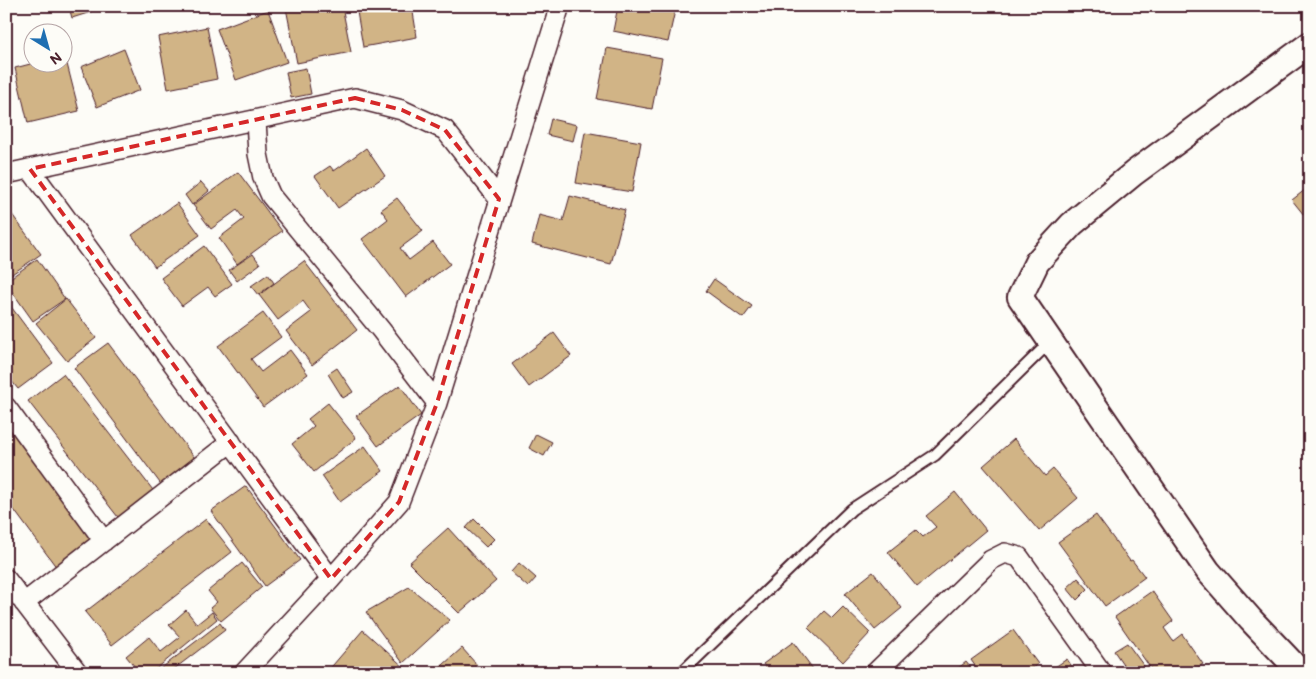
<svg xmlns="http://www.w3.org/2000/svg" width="1316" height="679" viewBox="0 0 1316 679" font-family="'Balsamiq Sans',sans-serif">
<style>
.building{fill:#d1b486;stroke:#4a1f2b}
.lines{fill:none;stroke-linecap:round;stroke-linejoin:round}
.service-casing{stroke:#4a1f2b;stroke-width:14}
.minor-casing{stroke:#4a1f2b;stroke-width:22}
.tertiary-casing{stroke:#4a1f2b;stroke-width:28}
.service{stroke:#fdfcf7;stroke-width:10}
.minor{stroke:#fdfcf7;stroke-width:19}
.tertiary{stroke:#fdfcf7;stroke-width:24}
.marked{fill:none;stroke:#d62828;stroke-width:4;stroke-dasharray:10 6;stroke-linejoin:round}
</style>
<rect width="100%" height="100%" fill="#fdfcf7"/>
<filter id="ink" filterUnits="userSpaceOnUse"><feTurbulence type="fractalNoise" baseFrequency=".02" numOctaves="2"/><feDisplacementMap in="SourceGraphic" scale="10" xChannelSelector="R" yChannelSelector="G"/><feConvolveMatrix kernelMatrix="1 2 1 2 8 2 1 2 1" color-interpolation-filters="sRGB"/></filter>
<g filter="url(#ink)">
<path class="building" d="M90 6 91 12 72 18 69 7Z
M293 6H342L351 52 297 63 286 8Z
M356 6H412L417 37 363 47Z
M618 6H676L668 42 613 31Z
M268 10 287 62 236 80 217 29Z
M207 27 217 79 168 89 158 37Z
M607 48 662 58 652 109 597 99Z
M124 49 140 90 97 107 81 67Z
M65 56 79 111 28 123 15 68 38 62H62V57Z
M306 68 311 94 291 98 286 72Z
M551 119 577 125 573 141 547 135Z
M585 132 641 142 632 192 576 183Z
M366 148 385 176 338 208 315 176 330 166 334 171Z
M238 172 282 231 237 264 219 238 244 219 237 210 211 229 193 205Z
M201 182 209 191 192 205 185 195Z
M1310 186V211L1304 215 1292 200Z
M570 196 625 210 611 264 532 244 539 215 563 221Z
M397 198 423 231 400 248 409 260 433 242 450 264 406 297 362 239 388 219 381 210Z
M177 203 200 235 155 267 132 235Z
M11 213 41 254 6 278V217Z
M204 246 232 284 215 296 208 287 182 306 161 278Z
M253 254 260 264 237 281 229 270Z
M37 259 65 299 33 321 6 283V281Z
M304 261 357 330 312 365 286 331 311 312 303 301 278 320 259 295Z
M268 274 274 283 258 295 251 286Z
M714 279 752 306 743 318 706 291Z
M66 299 96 338 67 361 36 323Z
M6 300 53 363 18 389 6 374Z
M263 313 281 337 251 359 261 372 290 350 308 374 263 407 218 346Z
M554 333 571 356 529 387 512 364Z
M108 343 197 461 163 487 74 368Z
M337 368 353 392 343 398 328 374Z
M63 374 156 494 121 521 28 401Z
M400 385 421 415 378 446 356 416Z
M328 403 356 438 314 472 292 444 314 426 308 419Z
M6 424 93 542 57 568 6 499Z
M536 434 552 442 544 456 529 448Z
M1014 439 1045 476 1053 469 1078 498 1039 531 983 466Z
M365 446 383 471 340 502 322 476Z
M246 486 300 560 265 586 211 511Z
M955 492 986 530 917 587 888 552 916 530 923 537 936 527 926 516Z
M1096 515 1130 561 1132 560 1145 577 1105 606 1058 542Z
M206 519 232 552 112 645 85 612Z
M474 519 494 539 486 547 466 528Z
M448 528 496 581 459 613 409 563Z
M242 563 262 587 221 621 210 608 217 602 208 591Z
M519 563 536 578 528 587 511 572Z
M873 572 902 608 875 630 845 594Z
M1078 578 1088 589 1077 600 1067 588Z
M409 587 450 620 403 663 366 612Z
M1152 591 1173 621 1164 628 1173 641 1182 634 1203 664 1190 673H1154L1115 617Z
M843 607 870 633 843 662 808 628 824 611 832 618Z
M186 610 197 624 212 612 217 619 151 673H140L126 656 149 637 161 652 180 637 169 625Z
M220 623 225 630 169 673H155Z
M363 630 407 670 404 673H328L327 672Z
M1013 630 1038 664 1026 673H980L971 660Z
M793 642 816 673H770L763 664Z
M1127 643 1146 669 1141 673H1129L1114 651Z
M462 648 477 665 468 673H434Z
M1067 659 1076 673H1051L1049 671Z
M966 662 975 673H952Z"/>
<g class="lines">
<g class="service-casing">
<path id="service" d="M681 673 852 509 935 455 1050 342"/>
</g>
<g class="minor-casing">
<path id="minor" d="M256 120 258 154 263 178 271 196 381 330 437 403
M30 169 331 579
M6 174 355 98 402 110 445 130 499 199
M6 407 104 541
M6 579 78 673
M24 603 231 442
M244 673 331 579 399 502 437 403 558 12V6
M875 673 991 560 1005 553 1019 557 1102 673"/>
</g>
<g class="tertiary-casing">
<path id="tertiary" d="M1300 673 1291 662 1251 620 1208 571 1020 297 1037 262 1072 224 1134 173 1310 44"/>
</g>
<use href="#service" class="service"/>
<use href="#minor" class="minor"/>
<use href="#tertiary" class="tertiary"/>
</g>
</g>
<path class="marked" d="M355 98 402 110 445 130 499 199 437 403 399 502 331 579 30 169Z"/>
<rect width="1316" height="679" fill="none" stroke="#fdfcf7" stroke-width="25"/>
<rect x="12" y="12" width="1291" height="654" fill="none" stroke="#4a1f2b" stroke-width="2" filter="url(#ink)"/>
<g transform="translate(48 48) rotate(143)"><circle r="24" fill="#fdfcf7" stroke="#b5a4a5"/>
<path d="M0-4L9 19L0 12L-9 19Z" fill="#1f6fb2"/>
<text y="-8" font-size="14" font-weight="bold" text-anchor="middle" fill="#4a1f2b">N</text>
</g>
</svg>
